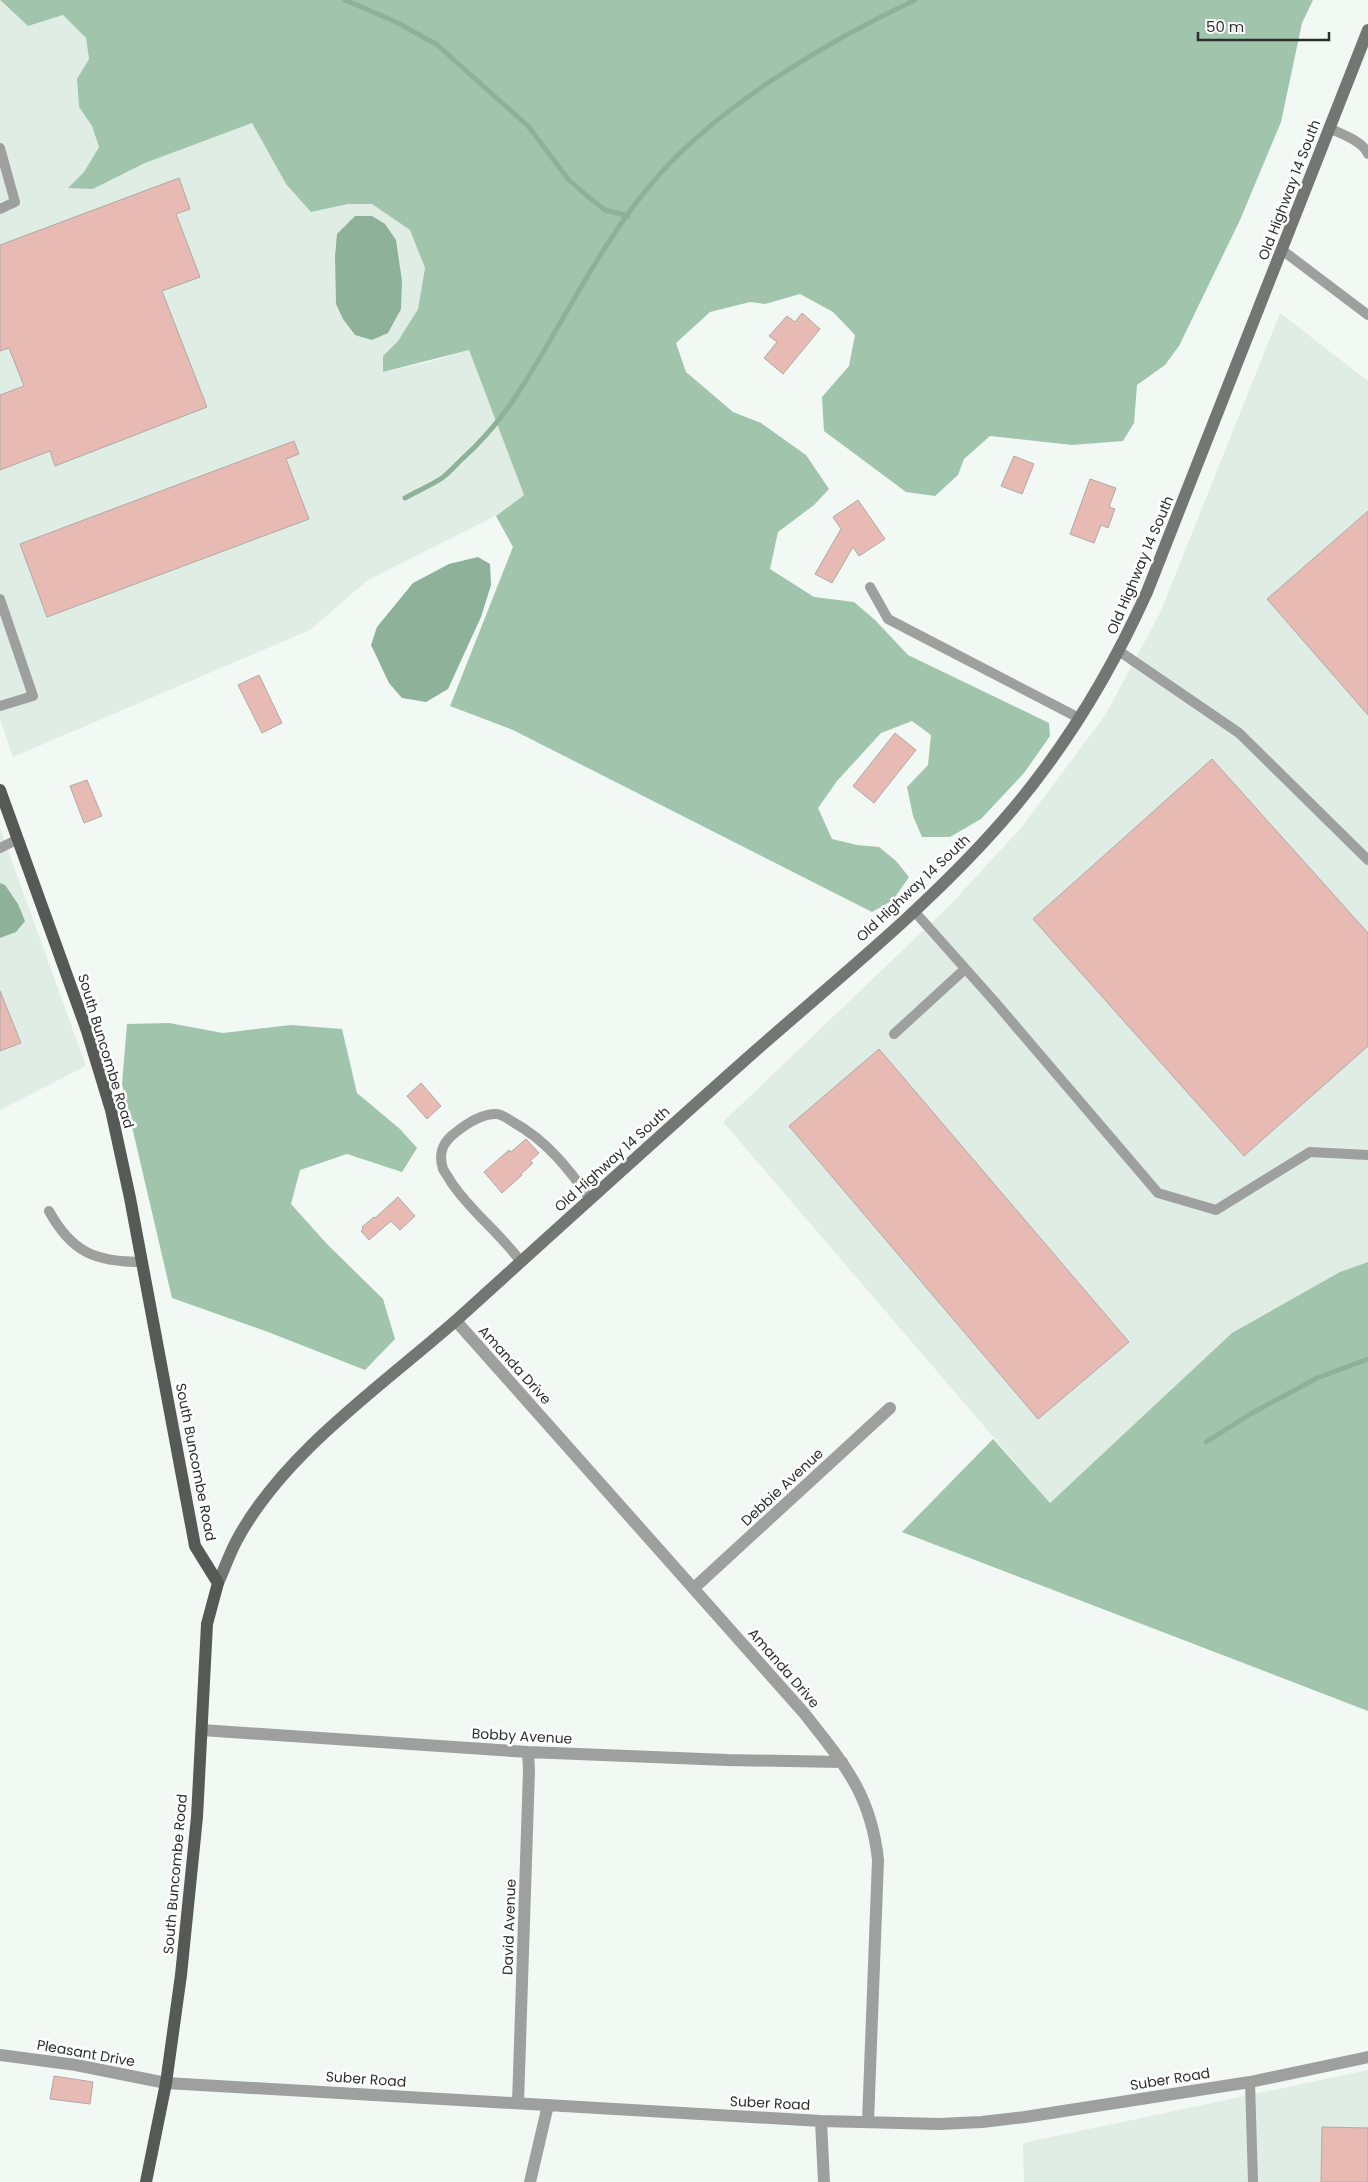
<svg xmlns="http://www.w3.org/2000/svg" width="1368" height="2182" viewBox="0 0 1368 2182" font-family="Poppins,sans-serif">
<style>
.built{fill:#e0ede4}
.forest{fill:#a1c5ac}
.water{fill:#8eb199}
.lines{fill:none;stroke-linecap:round;stroke-linejoin:round}
.stream{stroke:#8eb199;stroke-width:5}
.building{fill:#e7bbb4;stroke:#b0a9a7}
.lane{stroke:#9da09e;stroke-width:10}
.street{stroke:#9da09e;stroke-width:12}
.secondary{stroke:#737774;stroke-width:12}
.primary{stroke:#565a57;stroke-width:12}
.labels{text-anchor:middle;stroke-width:5;stroke-linejoin:round;paint-order:stroke}
.street-label{font-size:14px;fill:#2d2f2e;stroke:#fff}
</style>
<rect width="100%" height="100%" fill="#f2f8f4"/>
<path class="built" d="M0 1 28 26 63 15 86 38 89 59 77 79 79 107 92 126 99 147 84 172 69 187 93 189 145 163 252 123 286 184 311 212 348 204H372L410 230 425 268 418 309 398 341 383 356V372L425 363 469 350 524 495 495 516 368 580 310 630 13 757 0 719Z
M1280 313 1368 381V1262L1340 1272 1132 1427 1050 1503 723 1122 949 906 1021 828 1106 714 1160 613Z
M0 828 86 1066 0 1110Z
M1368 2070V2182H1024L1023 2143Z"/>
<path class="forest" d="M0 0H1313L1302 23 1281 122 1240 220 1179 346 1165 365 1137 385 1134 423 1123 441 1072 445 990 436 964 459 958 475 935 496 906 492 824 431 822 397 849 366 855 335 833 312 800 294 765 304 750 302 710 312 676 343 686 372 733 412 761 423 806 455 829 489 814 505 778 532 770 569 814 597 854 602 875 620 908 655 1049 723 1050 736 1024 773 981 819 950 837H922L913 816 907 787 928 765 931 735 912 721 881 733 837 781 818 808 832 839 857 845 879 847 896 861 909 877 893 900 872 912 513 730 450 706 513 547 496 516 524 495 469 350 383 372V356L398 341 418 309 425 268 410 230 372 204H348L311 212 286 184 252 123 145 163 93 189 68 188 84 172 99 147 92 126 79 107 77 79 89 59 86 38 63 15 28 26Z
M169 1023 223 1033 291 1025 342 1029 357 1093 400 1129 417 1148 402 1172 347 1154 300 1170 291 1204 327 1244 383 1299 395 1339 365 1370 268 1332 172 1298 122 1084 127 1024Z
M1368 1262V1711L902 1532 993 1439 1050 1503 1232 1333 1340 1272Z"/>
<path class="water" d="M355 216H372L385 224 396 240 402 281 401 309 388 333 372 340 355 335 343 319 336 304 335 256 337 234Z
M478 557 490 564 491 585 481 617 448 689 426 702 402 698 389 683 371 645 377 627 413 583 449 564Z
M0 883 5 885 18 904 25 921 16 932 0 938Z"/>
<g class="lines">
<path class="stream" d="M345 0 396 22 436 44 528 126 568 179 586 195 605 210 628 216
M405 498C417 491 430 486 442 478 449 473 455 466 461 460 499 426 519 393 545 349 579 291 613 227 658 176 720 105 830 40 915 0
M1206 1442 1252 1413 1317 1378 1368 1359"/>
</g>
<path class="building" d="M179 178 190 209 176 214 200 277 162 291 207 407 55 466 50 451 0 470V395L24 386 9 348 0 351V245Z
M802 313 820 329 783 374 764 358 777 342 769 336 787 316 795 322Z
M294 441 299 454 286 459 309 519 47 617 20 544Z
M1014 456 1034 464 1022 494 1001 486Z
M1090 479 1116 488 1109 507 1115 509 1108 528 1101 525 1094 543 1070 534Z
M858 500 885 539 859 556 853 547 832 583 815 574 841 529 833 517Z
M1368 511V715L1267 599Z
M259 675 282 723 262 733 238 685Z
M895 733 916 750 874 803 853 786Z
M1212 759 1368 933V1046L1244 1156 1033 919Z
M87 780 102 816 84 823 70 786Z
M0 991 21 1043 0 1051Z
M879 1049 1129 1342 1038 1419 789 1126Z
M421 1083 441 1106 427 1119 407 1096Z
M526 1139 539 1153 530 1161 533 1163 521 1174 522 1175 502 1193 484 1172 509 1150 511 1152Z
M398 1197 415 1216 400 1230 391 1221 369 1240 361 1231 363 1229 362 1227 374 1217 375 1218Z
M54 2076 93 2082 90 2104 50 2099Z
M1322 2127 1368 2128V2182H1321Z"/>
<g class="lines">
<path class="lane" d="M1329 128C1341 134 1363 141 1368 154
M0 148 15 202 0 209
M1282 250 1368 315
M870 587 888 619 1079 718
M0 599 33 696 0 706
M1119 651 1239 733 1368 860
M0 848 18 839
M914 911 995 1002 1158 1193 1216 1210 1310 1152 1368 1155
M894 1034 965 969
M49 1211C72 1253 96 1262 142 1262
M521 1262C500 1233 471 1212 451 1182 449 1178 445 1173 443 1169 438 1153 443 1142 455 1133 466 1124 481 1114 496 1114 502 1114 508 1119 513 1122 546 1140 569 1169 590 1199
M1250 2082 1253 2182"/>
<path class="street" d="M456 1321 804 1713C844 1764 871 1794 878 1860L868 2122
M694 1588 890 1408
M202 1730 528 1752 727 1760 842 1762
M0 2055 76 2065 166 2083 821 2121 939 2124 982 2122 1025 2117 1250 2082 1368 2057
M518 2103 529 1770 528 1752
M821 2121 824 2182
M530 2182 548 2105"/>
<path class="secondary" d="M218 1583C225 1568 230 1552 238 1538 287 1449 386 1383 461 1316 558 1228 655 1140 753 1053 837 979 926 908 1000 824 1062 754 1109 676 1147 592L1368 30"/>
<path class="primary" d="M0 790 87 1031 111 1110 130 1198 195 1546 218 1583 207 1624 197 1817 181 1975 166 2083 146 2182"/>
</g>
<g class="labels">
<g class="street-label">
<text transform="translate(1289 190) rotate(-69)" y="5">Old Highway 14 South</text>
<text transform="translate(1140 565) rotate(-67)" y="5">Old Highway 14 South</text>
<text transform="translate(913 888) rotate(-43)" y="5">Old Highway 14 South</text>
<text transform="translate(106 1051) rotate(73)" y="5">South Buncombe Road</text>
<text transform="translate(612 1159) rotate(-42)" y="5">Old Highway 14 South</text>
<text transform="translate(515 1365) rotate(48)" y="5">Amanda Drive</text>
<text transform="translate(196 1462) rotate(79)" y="5">South Buncombe Road</text>
<text transform="translate(782 1487) rotate(-43)" y="5">Debbie Avenue</text>
<text transform="translate(784 1668) rotate(49)" y="5">Amanda Drive</text>
<text transform="translate(522 1736) rotate(3)" y="5">Bobby Avenue</text>
<text transform="translate(175 1874) rotate(-85)" y="5">South Buncombe Road</text>
<text transform="translate(509 1927) rotate(-88)" y="5">David Avenue</text>
<text transform="translate(86 2053) rotate(10)" y="5">Pleasant Drive</text>
<text transform="translate(366 2079) rotate(4)" y="5">Suber Road</text>
<text transform="translate(1170 2079) rotate(-9)" y="5">Suber Road</text>
<text transform="translate(770 2103) rotate(3)" y="5">Suber Road</text>
</g>
</g>
<path d="M1198 32v8h131v-8" fill="none" stroke="#2d2f2e" stroke-width="2.5"/>
<text x="1206" y="32" font-size="15" fill="#2d2f2e" stroke="#ffffff" stroke-width="4" paint-order="stroke">50 m</text>
</svg>
